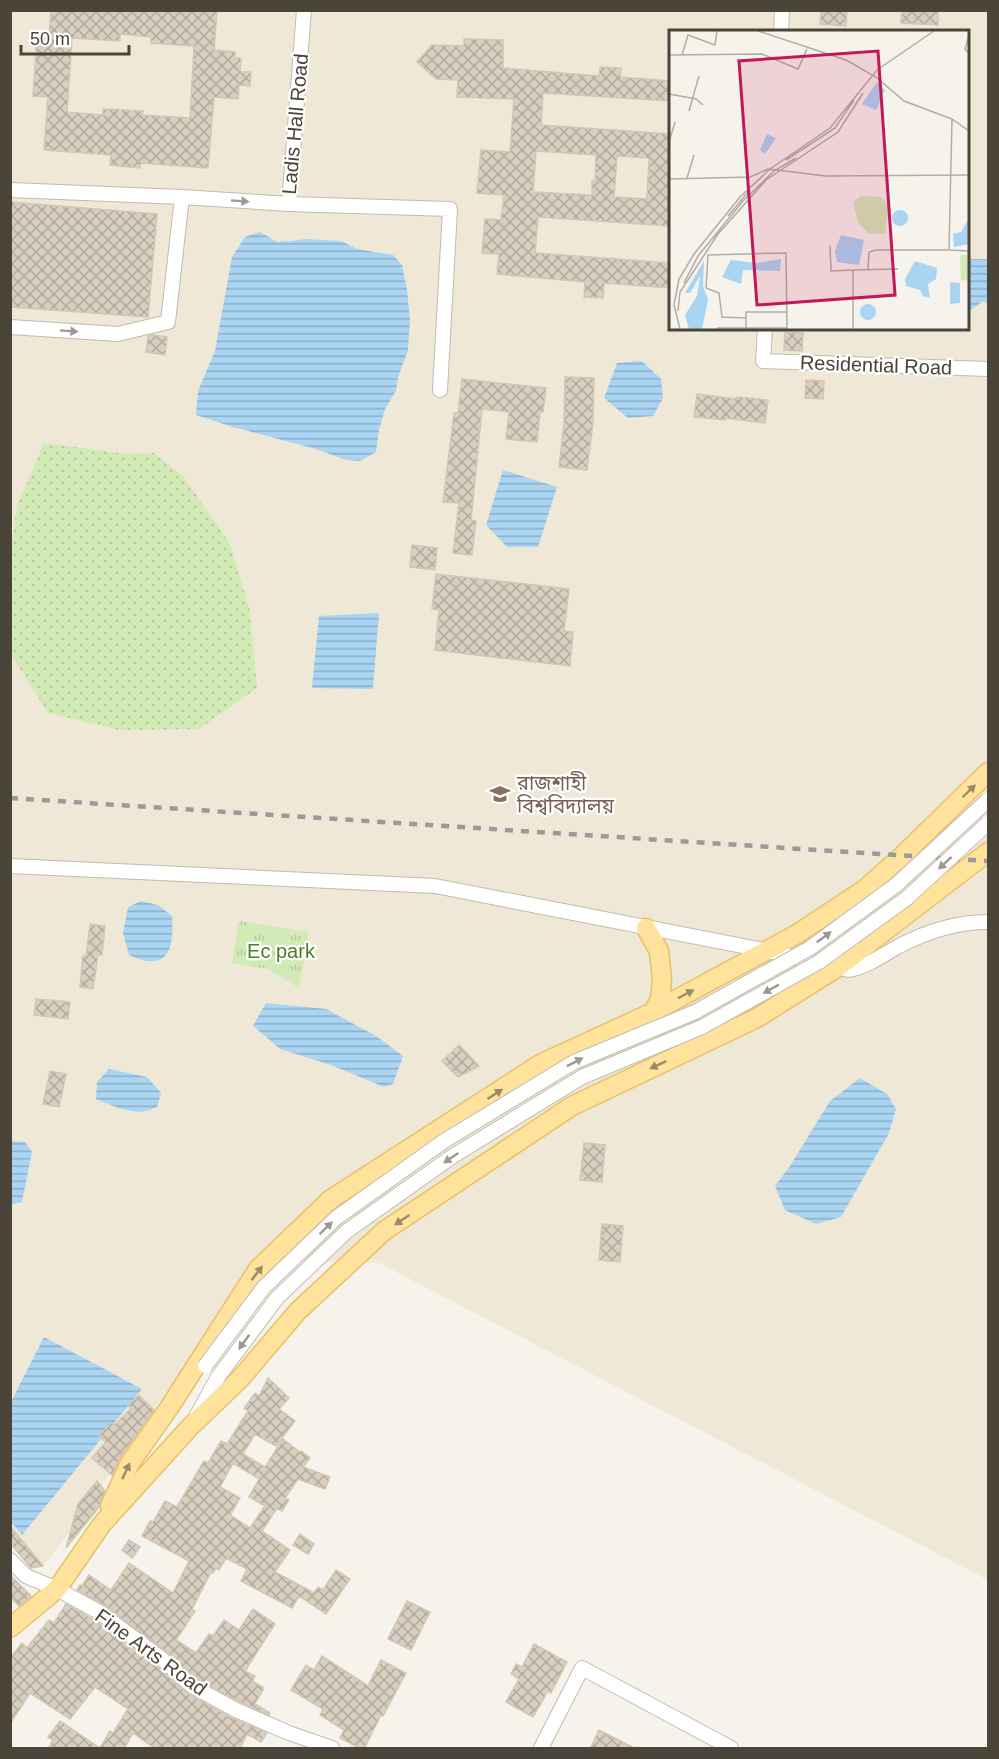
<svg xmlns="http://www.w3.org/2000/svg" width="999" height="1759" viewBox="0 0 999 1759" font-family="Helvetica,'Noto Sans Bengali',sans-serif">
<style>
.education{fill:#efe8d6;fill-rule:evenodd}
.grass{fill:url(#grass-dots)}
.park{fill:url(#park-tufts)}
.water{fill:url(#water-rules)}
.building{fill:url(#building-cross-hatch);stroke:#d3c7b4;stroke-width:1.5;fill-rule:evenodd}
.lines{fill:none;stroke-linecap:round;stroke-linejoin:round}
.minor-casing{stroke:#c2bbae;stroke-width:16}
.major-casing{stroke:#e6c16a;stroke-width:21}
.minor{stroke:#fff;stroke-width:14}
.major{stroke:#ffe39c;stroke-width:18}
.rail{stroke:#9a9a9a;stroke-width:4.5;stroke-dasharray:8 8;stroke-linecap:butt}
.minor-bridge-casing{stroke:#c2bbae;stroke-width:16;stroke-linecap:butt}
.minor-bridge{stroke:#fff;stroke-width:14}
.oneway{fill:#9c9892}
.oneway2{fill:#9c8c66}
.labels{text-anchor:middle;stroke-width:4.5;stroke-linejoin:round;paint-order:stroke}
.street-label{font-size:20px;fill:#4b4439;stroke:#fff}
.education-label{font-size:20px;fill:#785e54;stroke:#fff;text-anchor:start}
.park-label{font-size:20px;fill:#4a7f2a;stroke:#fff}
.inset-road{fill:none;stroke:#b2ada4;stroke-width:1.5}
.view{fill:#c2185b;fill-opacity:0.15;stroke:#c2185b;stroke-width:3}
.inset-edge{fill:none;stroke:#4b4439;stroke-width:3}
</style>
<defs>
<pattern id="grass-dots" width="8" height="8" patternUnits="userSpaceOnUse" patternTransform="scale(1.5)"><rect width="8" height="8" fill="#d2eab5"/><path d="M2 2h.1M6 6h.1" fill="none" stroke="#b6ca9c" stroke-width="1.8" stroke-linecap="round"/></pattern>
<pattern id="park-tufts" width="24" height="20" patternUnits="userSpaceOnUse" patternTransform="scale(1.5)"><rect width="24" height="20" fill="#d2eab5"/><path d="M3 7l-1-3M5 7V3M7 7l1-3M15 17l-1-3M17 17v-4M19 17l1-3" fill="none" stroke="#b6ca9c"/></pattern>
<pattern id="water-rules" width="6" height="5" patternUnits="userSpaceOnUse" patternTransform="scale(1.5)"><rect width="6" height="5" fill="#a9d4f2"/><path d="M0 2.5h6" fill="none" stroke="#8caec5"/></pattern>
<pattern id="building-cross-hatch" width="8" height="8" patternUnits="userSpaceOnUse" patternTransform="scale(1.5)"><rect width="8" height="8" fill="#d8cfc1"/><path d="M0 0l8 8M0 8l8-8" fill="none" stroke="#b1aa9e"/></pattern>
</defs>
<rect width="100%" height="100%" fill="#f6f3ec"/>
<path class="education" d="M11 11H988V1580L379 1263 259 1259 66 1537 43 1566 11 1537ZM670 32H968V328H670Z"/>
<path class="grass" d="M44 443 128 454 154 453 184 477 230 544 250 611 257 688 199 729 120 730 48 713 10 653 11 550 17 506Z"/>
<path class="park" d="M239 921 309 932 299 988 268 969 232 963Z"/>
<path class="water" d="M260 232 277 242 292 241 305 239 341 241 357 249 393 255 402 265 407 290 410 320 408 350 398 377 396 391 385 409 379 430 376 452 360 461 346 460 316 449 230 426 196 415 198 391 215 351 232 257 245 237Z
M968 259H988V304L983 301 968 312Z
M642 361 661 379 663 398 653 416 628 418 604 398 617 363Z
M503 470 557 487 538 547H507L486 525Z
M379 613 373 689 312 688 319 616Z
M141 901 158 905 172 916C174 950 168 973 129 955L123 933 128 907Z
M266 1003 326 1009 376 1036 403 1056 393 1084 384 1087 331 1065 280 1049 253 1026Z
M109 1069 147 1077 161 1093 157 1107C137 1118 116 1107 96 1099L97 1082Z
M860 1078 887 1094 896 1109 889 1133 841 1217 816 1224 785 1210 775 1186 790 1166 830 1101Z
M11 1141 25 1142 32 1152 22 1202 11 1204Z
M44 1337 142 1389 22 1535 11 1522 10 1404Z"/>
<path class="building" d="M51 10H217L214 50 235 52V58H241L240 72H251L250 86 239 85 238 99 214 97 208 168 141 163 140 168 110 165 111 155 44 150 48 97 33 96 37 37 49 38ZM120 34 151 37V43L194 46 190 118 142 115 143 111 103 109V115L67 112 72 38 120 41Z
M821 10H847L846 26 820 24Z
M902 10H938V25L901 23Z
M464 39 503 40V68L599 76 600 67 621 68 620 77 670 81V101L543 93 541 125 670 134V226L538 217 535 253 670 263V288L604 283 603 298 584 297 585 282 497 274 499 254 482 253 485 219 501 220 504 195 477 193 481 150 510 152 514 99 457 97 458 80 436 79 417 62 432 45 464 46ZM536 151 596 155 595 181H592V195L533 192ZM617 156 649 158 647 199 614 197Z
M10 202 157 214 148 317 10 307Z
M785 332 803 333 802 351 784 350Z
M151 335 167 337 165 355 146 352 148 336Z
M565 377 594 378 593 423 587 470 559 467 564 423Z
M462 379 546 388 543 412H540L537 442 506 439 509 412 482 409 471 520 476 521 472 555 453 553 459 503 443 502 454 413H458Z
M806 380 824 381 823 399 805 398Z
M697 394 737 399V397L768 400 765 423 725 418V420L694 417Z
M412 545 437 548 435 570 410 567Z
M436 574 569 589 564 631 573 632 570 666 435 650 439 610 432 609Z
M90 924 105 926 102 955H98L93 989 80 987 83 956H86Z
M36 999 70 1002 68 1019 34 1015Z
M459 1045 479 1066 458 1077 442 1061Z
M50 1071 66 1074 59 1107 43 1104Z
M584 1143 605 1145 602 1182 580 1180Z
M602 1224 623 1226 620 1262 599 1260Z
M268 1378 289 1398 279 1409 295 1421 276 1446 255 1434 243 1454 265 1467 283 1439 300 1452 301 1451 310 1458 303 1467 330 1477 325 1489 298 1479 285 1498 289 1500 282 1511 277 1508 262 1531 290 1550 275 1572 314 1593 318 1587 323 1590 336 1570 350 1579 326 1614 299 1596 292 1608 241 1581 247 1569 226 1558 219 1570 216 1568 213 1573 211 1572 192 1609 195 1611 176 1640 196 1653 209 1634 213 1636 224 1620 239 1630 253 1609 275 1624 245 1671 255 1676 252 1681 264 1688 255 1704 270 1713 269 1715 240 1702 197 1679 166 1651 104 1605 77 1590 80 1585 82 1586 89 1575 111 1590 129 1563 173 1593 189 1561 142 1536 150 1521 153 1522 165 1501 177 1507 204 1461 208 1463 221 1441 227 1444 248 1411 244 1408 255 1393 259 1396ZM233 1463 259 1479 249 1497 265 1506 250 1528 230 1515 240 1498 220 1487Z
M139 1395 154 1410 121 1456 112 1475 92 1458 106 1442 99 1436 111 1422 115 1425 131 1408 128 1406Z
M97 1481 105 1491 99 1507 66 1548 78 1504Z
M10 1526 43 1566 31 1568 10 1543Z
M300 1534 314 1544 308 1554 293 1545Z
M129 1540 140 1547 132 1558 122 1550Z
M10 1575 31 1596 19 1606 10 1597Z
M407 1601 430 1612 411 1650 388 1639Z
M66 1604 94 1620 155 1665 188 1694 232 1718 267 1733 261 1742 247 1734 240 1749H156L133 1733 124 1749H48L53 1740 48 1737 60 1721 100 1748 110 1731 113 1733 128 1709 95 1687 70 1719 30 1693 10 1724V1658L22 1643 27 1648 49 1620 54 1623Z
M534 1644 567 1662 551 1693 548 1691 533 1717 506 1702 519 1679 511 1674 516 1664 522 1667Z
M322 1656 368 1686 381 1660 406 1673 383 1716 381 1715 364 1749H361L340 1738 344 1730 320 1715 323 1709 291 1690 306 1665 314 1670Z
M599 1730 636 1749H590Z"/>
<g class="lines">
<g class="minor-casing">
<path id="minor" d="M781 32 782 10
M10 190 182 197 289 204 304 10
M289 204 450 209 440 390
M10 327 118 334 168 322 182 197
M765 328 763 361 988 369
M10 866 435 886 768 951 849 970C868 966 883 955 899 946 926 932 958 922 988 922
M197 1415 218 1377
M10 1560 26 1576 57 1589 99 1612 161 1658 192 1686 236 1710 289 1733 332 1748
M541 1748 582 1668 731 1748"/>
</g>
<g class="major-casing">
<path id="major" d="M646 928 659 951 662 979 660 999 653 1012
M110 1506 130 1463 169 1408 258 1269 331 1199 540 1064 653 1012 797 934 865 889 902 856 988 772
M10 1628 57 1589 102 1524 190 1427 240 1379 298 1311 384 1231 572 1106 757 1018 838 967 988 852"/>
</g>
<use href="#minor" class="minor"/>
<use href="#major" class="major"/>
<path class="rail" d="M10 798 988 861"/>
<g class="minor-bridge-casing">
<path id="minor-bridge" d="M205 1366 264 1287 336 1218 444 1141 574 1062 695 1012 810 948 896 885 988 800
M218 1377 277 1298 347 1231 453 1156 582 1077 702 1027 819 962 907 898 988 823"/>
</g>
<use href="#minor-bridge" class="minor-bridge"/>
</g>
<defs><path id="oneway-solid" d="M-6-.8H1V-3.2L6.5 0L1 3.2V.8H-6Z" transform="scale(1.5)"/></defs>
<g class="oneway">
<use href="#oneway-solid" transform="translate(240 201) rotate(4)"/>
<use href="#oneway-solid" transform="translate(69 331) rotate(4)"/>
<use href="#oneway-solid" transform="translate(945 863) rotate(137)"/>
<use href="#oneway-solid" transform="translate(824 937) rotate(-36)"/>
<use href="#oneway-solid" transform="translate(771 989) rotate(151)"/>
<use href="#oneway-solid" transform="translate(575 1062) rotate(-27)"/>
<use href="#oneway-solid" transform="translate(451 1158) rotate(146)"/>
<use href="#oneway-solid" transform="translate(326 1228) rotate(-44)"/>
<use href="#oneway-solid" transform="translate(244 1342) rotate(126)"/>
</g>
<g class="oneway2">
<use href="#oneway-solid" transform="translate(969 791) rotate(-44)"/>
<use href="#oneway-solid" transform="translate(686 994) rotate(-28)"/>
<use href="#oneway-solid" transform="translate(658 1065) rotate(155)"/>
<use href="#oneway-solid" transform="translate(495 1094) rotate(-33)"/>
<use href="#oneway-solid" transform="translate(402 1220) rotate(146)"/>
<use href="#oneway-solid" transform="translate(257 1273) rotate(-53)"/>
<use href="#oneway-solid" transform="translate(126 1471) rotate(-65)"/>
</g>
<defs>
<g id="university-bare" transform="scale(1.62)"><path d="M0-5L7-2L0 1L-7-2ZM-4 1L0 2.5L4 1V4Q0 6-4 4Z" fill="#8d6e63" stroke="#fff" stroke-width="2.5" paint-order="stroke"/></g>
</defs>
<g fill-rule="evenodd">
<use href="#university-bare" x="500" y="794"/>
</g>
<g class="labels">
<g class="street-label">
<text transform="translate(295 124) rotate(-85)" y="7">Ladis Hall Road</text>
<text transform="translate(876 365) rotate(2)" y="7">Residential Road</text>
<text transform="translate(151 1652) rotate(36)" y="7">Fine Arts Road</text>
</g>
<g class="education-label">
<text x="517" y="790">রাজশাহী<tspan x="517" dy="23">বিশ্ববিদ্যালয়</tspan></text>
</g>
<g class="park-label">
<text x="281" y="958">Ec park</text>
</g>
</g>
<g transform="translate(669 30)">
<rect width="300" height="300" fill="#f6f3ec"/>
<path d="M192 166 213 167 220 177 216 204H200L189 192 184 172Z" fill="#d2eab5"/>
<path d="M291 225H300V251L292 250Z" fill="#d2eab5"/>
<path d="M208 52 216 60 207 80 193 74ZM98 104 107 108 96 124 91 120ZM223 188a8 8 0 1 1 16 0a8 8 0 1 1-16 0ZM300 188V214L285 217 284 204 292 202ZM172 205 195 210 190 235 168 232 166 221ZM112 229 111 241 74 240 72 254 53 247 62 230 87 233ZM35 231 34 256 39 270 33 299H20L16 285 28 266 31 246 21 263H16ZM246 231 268 238 267 249 259 254 261 268 254 266 251 260 237 256 236 249ZM281 252 291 253V273L281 274ZM191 282a8 8 0 1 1 16 0a8 8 0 1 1-16 0Z" fill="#a9d4f2"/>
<path class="inset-road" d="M89 1 177 30 207 47 235 71 283 89 280 220 300 221M300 6 296 19 300 23M0 25 93 24 129 39 138 19M13 25 19 5 46 15 48 1M0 64 27 69 34 75M20 81 30 46M283 89 300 101M0 112 6 92M117 130 166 98 185 70M18 148 25 125M0 149 81 147 99 139 157 146 300 145M59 186 80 161M161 215 162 241 184 240M199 240 200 222 207 220H279M15 253 29 226 74 171 105 141 127 128M9 281 11 262 49 204 97 150 169 102 194 63M77 288 53 287 50 263 37 258 39 225 117 223 118 299M48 298H118M11 299 5 275 10 249 25 224 71 167 101 139 161 98 208 40 265 1M77 299V282H118M184 299V240L229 239"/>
<path class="view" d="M209 21 226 265 88 275 70 31Z"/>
<rect width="300" height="300" class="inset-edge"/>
</g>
<rect width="999" height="1759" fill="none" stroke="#4b4439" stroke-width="24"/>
<path d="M21 45v9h108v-9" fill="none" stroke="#4b4439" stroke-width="3"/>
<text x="30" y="45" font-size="18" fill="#4b4439" stroke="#ffffff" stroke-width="4.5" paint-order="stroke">50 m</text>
</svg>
